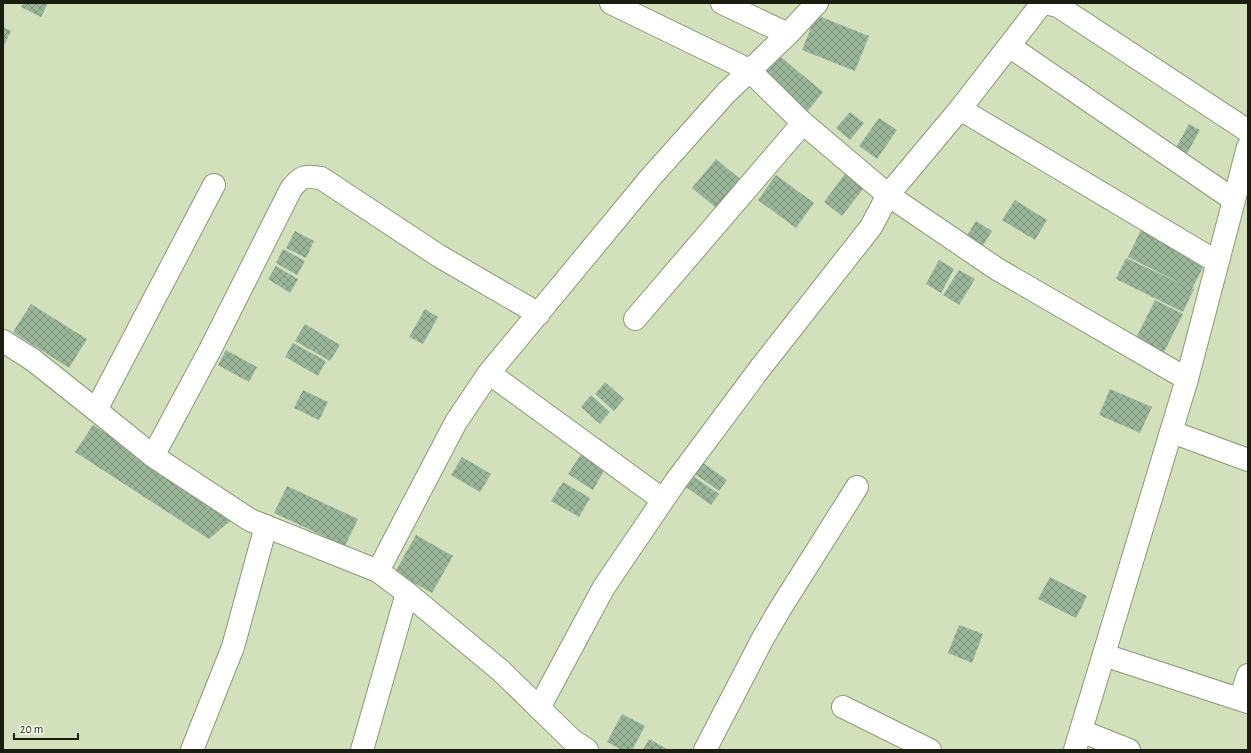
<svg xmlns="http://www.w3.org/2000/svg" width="1251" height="753" viewBox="0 0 1251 753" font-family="'Alegreya Sans',sans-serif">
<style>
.building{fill:url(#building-cross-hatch)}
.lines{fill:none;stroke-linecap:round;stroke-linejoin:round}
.minor-casing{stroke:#8b9876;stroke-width:24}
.tertiary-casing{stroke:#8b9876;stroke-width:24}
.minor{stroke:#fff;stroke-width:22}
.tertiary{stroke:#fff;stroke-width:22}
</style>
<defs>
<pattern id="building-cross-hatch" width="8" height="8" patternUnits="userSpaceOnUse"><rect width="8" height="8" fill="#9ab69a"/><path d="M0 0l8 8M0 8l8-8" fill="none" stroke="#7d937c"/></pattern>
</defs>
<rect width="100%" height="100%" fill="#d2e0bc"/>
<path class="building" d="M23 3H48L41 17 21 7Z
M816 15 869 36 855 71 802 50Z
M3 27 11 31 3 47Z
M775 52 823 92 807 112 759 72Z
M850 112 864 123 850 140 836 128Z
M879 118 897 130 877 159 859 146Z
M1189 124 1200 130 1185 157 1174 151Z
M716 159 744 182 720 211 692 188Z
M845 174 863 189 842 216 824 202Z
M776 175 814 203 796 228 758 200Z
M1015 200 1047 220 1035 240 1002 220Z
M976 221 992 231 980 250 964 240Z
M1141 230 1206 261 1192 289H1194L1183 312 1116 279 1126 258 1184 285 1128 257Z
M295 231 314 241 306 258 286 248Z
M283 249 305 261 297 275 276 263Z
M939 260 954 269 941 293 926 284Z
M276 266 298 279 290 293 268 279Z
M959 270 975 279 959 305 943 295Z
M1155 300 1183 314 1163 354 1135 340Z
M31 304 87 339 69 368 13 332Z
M425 309 438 317 423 344 409 337Z
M305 324 340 345 330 361 295 341Z
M293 343 326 361 318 376 285 357Z
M226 350 257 367 249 382 218 365Z
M605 382 624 399 614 411 595 394Z
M1110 389 1152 407 1140 433 1099 415Z
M303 390 328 402 319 420 294 408Z
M591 395 610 412 600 424 581 407Z
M93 425 236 516 209 539 75 452Z
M581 454 605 469 593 490 568 474Z
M462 457 491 474 480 492 451 475Z
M703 463 727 480 719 491 695 474Z
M693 476 719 494 711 505 686 487Z
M563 482 590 498 579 517 551 501Z
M287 486 358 519 345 546 274 513Z
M416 535 453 556 432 593 395 572Z
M1050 577 1087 596 1076 618 1038 599Z
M959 625 983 634 972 663 948 653Z
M622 714 645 726 632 750H622L607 742Z
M649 739 669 750H643Z"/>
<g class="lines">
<g class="minor-casing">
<path id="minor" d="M611 3 749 70 803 123 888 195 997 269 1187 379
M722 3 788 34
M1009 46 1234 200
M960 109 1217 262
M635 319 803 123
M489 373 663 500
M96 410 214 185
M1172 432 1248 460
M153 456 210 350 291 189C302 175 304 176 321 178L439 256 539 314
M378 571 456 422 489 373 651 177 726 93 788 34 817 3
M1104 655 1248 702
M1240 699 1248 675
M843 707 930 750
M539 708 604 587 676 481 761 367 871 227 888 195 960 109 1040 6 1045 3 1058 6 1248 131
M1081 731 1129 750
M192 750 233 647 266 526
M362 750 407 593
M705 750 762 640 780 609 857 487"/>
</g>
<g class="tertiary-casing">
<path id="tertiary" d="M3 341 33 360 96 410 153 456 250 520 378 571 407 593 500 670 572 740 587 750
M1075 750 1187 379 1248 147"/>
</g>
<use href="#minor" class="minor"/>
<use href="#tertiary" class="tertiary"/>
</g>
<rect width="1251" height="753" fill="none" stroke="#191e11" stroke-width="8"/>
<path d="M14 733v6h64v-6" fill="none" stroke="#191e11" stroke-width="2"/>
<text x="20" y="733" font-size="12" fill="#191e11" stroke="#f7feec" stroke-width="3" paint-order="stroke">20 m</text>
</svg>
